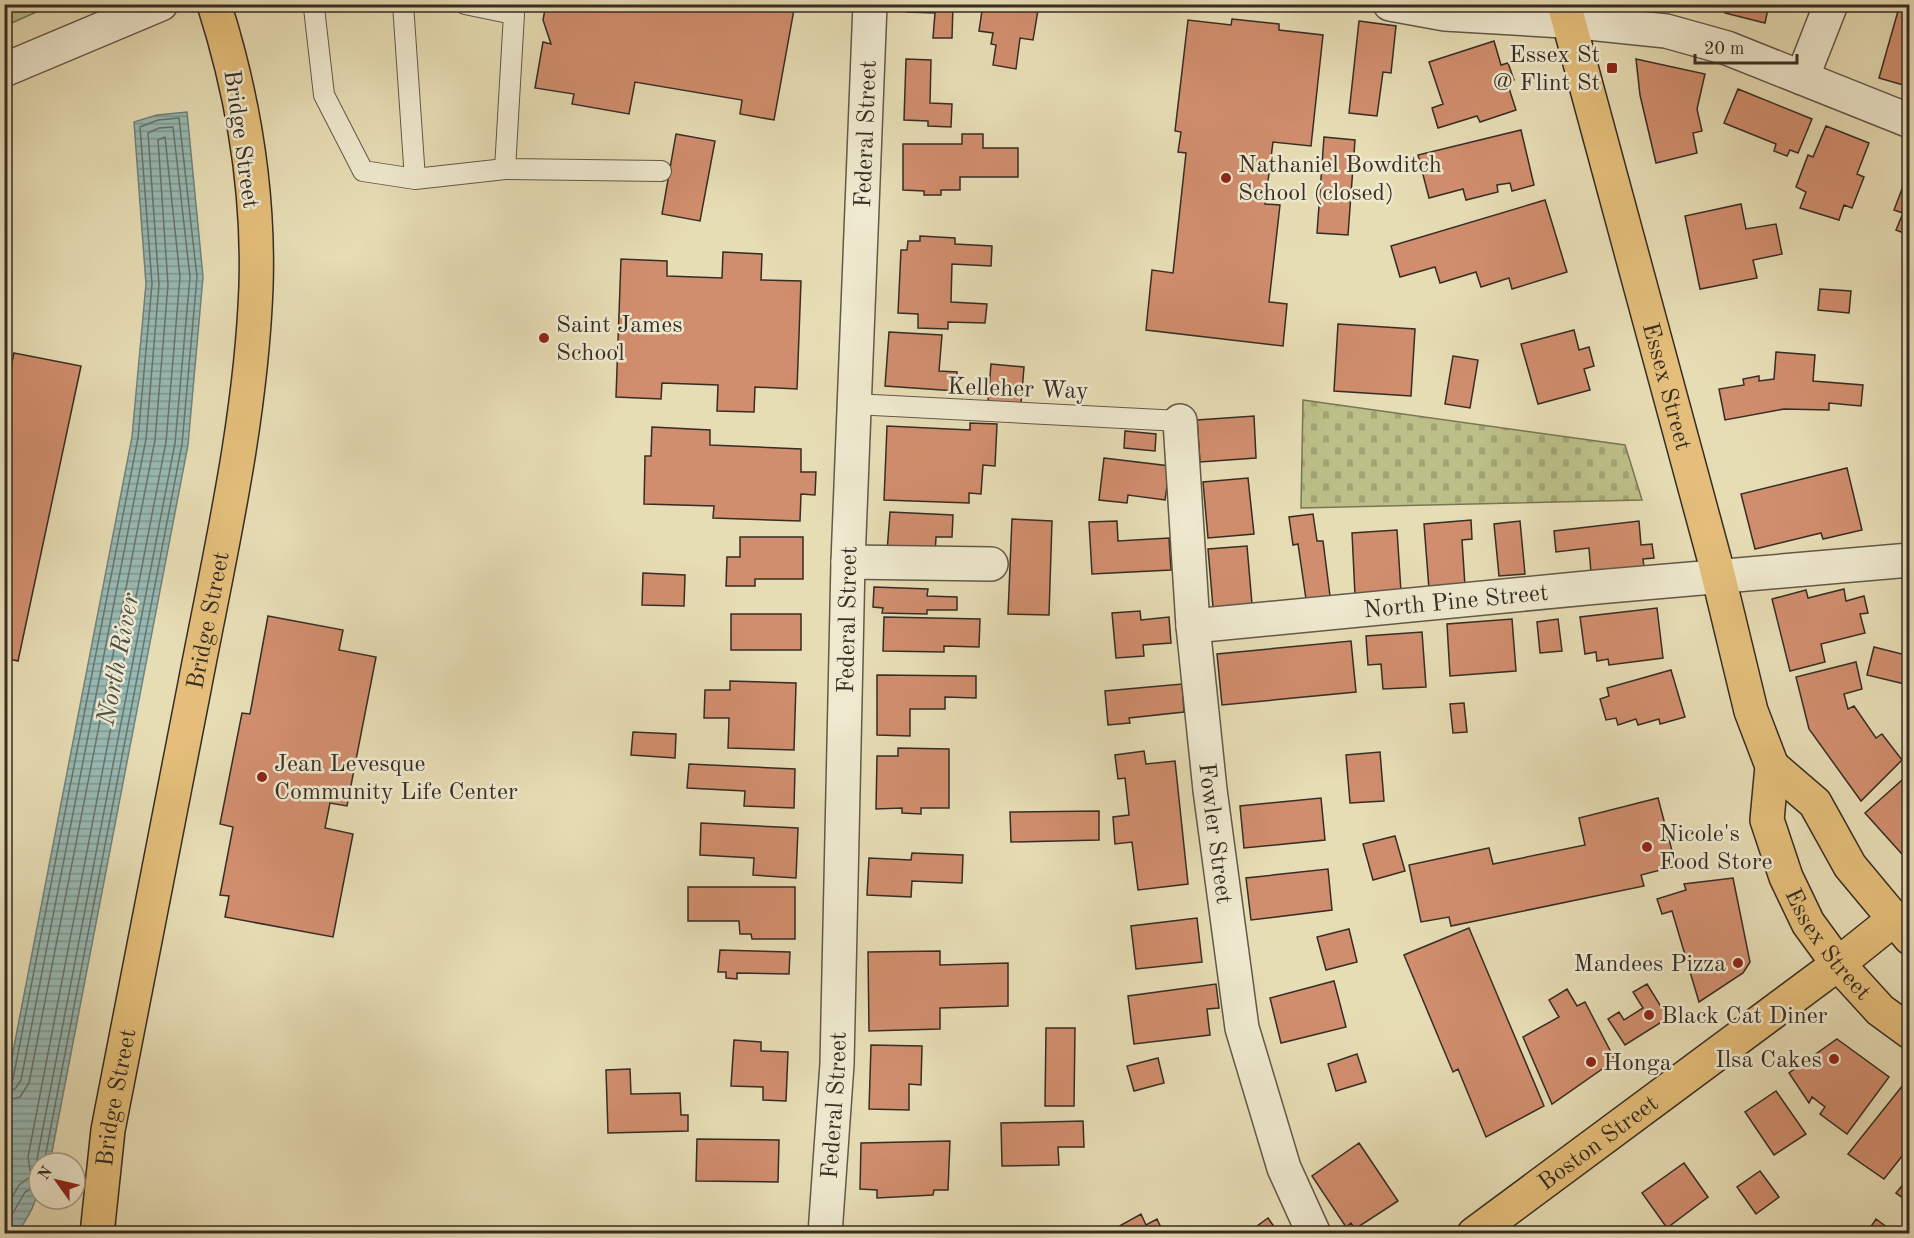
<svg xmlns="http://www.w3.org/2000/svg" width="1914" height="1238" viewBox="0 0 1914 1238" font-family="'Old Standard TT',serif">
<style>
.cemetery{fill:url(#cemetery-stones);stroke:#797656;stroke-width:1.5}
.green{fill:#bcbf88;stroke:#797656;stroke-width:1.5}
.water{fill:url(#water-rules);stroke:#71827a;stroke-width:1.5}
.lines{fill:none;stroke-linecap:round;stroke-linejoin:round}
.shore{stroke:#67746c;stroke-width:1.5}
.building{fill:#d18e6e;stroke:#362d24;stroke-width:1.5}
.service-casing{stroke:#625948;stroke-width:22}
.minor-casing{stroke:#625948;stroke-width:36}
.tertiary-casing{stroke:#625948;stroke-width:36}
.primary-casing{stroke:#362d24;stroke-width:36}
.service{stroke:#efe9cf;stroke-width:20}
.minor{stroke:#efe9cf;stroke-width:33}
.tertiary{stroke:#efe9cf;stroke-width:33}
.primary{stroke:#e4be7a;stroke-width:33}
.poi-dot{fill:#8f2418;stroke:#efe9cf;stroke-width:2}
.labels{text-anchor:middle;stroke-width:5;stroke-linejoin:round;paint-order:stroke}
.poi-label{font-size:24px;fill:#362d24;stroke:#efe9cf;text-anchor:start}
.street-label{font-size:24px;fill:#362d24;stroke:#efe9cf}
.water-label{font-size:26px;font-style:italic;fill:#4e5048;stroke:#efe9cf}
</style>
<defs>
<pattern id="cemetery-stones" width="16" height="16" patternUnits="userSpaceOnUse" patternTransform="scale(1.5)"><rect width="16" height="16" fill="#bcbf88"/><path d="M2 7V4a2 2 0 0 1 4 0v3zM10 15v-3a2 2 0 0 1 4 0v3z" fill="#a2a475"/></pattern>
<pattern id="water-rules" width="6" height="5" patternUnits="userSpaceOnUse" patternTransform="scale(1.5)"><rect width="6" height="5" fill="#98bab4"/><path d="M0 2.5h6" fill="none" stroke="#7d9892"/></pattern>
</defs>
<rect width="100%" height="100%" fill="#e7ddb5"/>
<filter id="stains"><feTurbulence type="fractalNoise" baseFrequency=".00333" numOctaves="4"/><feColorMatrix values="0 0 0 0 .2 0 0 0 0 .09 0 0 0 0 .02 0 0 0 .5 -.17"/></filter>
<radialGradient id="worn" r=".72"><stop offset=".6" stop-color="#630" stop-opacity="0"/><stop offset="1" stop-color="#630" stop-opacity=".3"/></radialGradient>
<path class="cemetery" d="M1303 400 1625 445 1642 500 1301 508Z"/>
<path class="green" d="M5 4H52V5L5 26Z"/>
<path class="water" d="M187 112 203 277 188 445 51 1157 49 1163H39C39 1196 36 1207 17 1233H5V1093L132 437 146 284 134 122 157 115Z"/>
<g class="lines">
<path class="shore" d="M4 1085 10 1084 13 1079 138 438 152 284 140 127 158 120 179 118 197 277 182 444 44 1163
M4 1092 15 1089 21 1080 146 439 159 285 148 133 159 128 173 127 190 277 175 443 37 1159 39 1170
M4 1101 20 1097 29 1083 155 440 168 285 158 140 165 137 180 277 166 442 28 1157 31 1176 19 1185 4 1212
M5 1234 6 1225 25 1192 39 1185"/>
</g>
<path class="building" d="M546 4H795L774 120 740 114 742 100 635 82 629 114 572 104 574 94 535 88 543 42 551 44 543 20Z
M907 4H953L952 38H933L935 13 907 12Z
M983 4H1039L1033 40 1020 38 1016 69 993 65 996 45 991 44 993 33 979 31Z
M1727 4H1769L1765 23 1725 13Z
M1900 4H1910V87L1879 78Z
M1232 19 1279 24V30L1323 35 1311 146 1273 142 1265 204 1280 205 1269 302 1287 304 1283 346 1146 330 1152 270 1173 273 1186 153 1178 152 1181 132 1175 131 1188 20 1231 25Z
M1359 21 1396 26 1391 73 1383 72 1377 116 1349 113Z
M1494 41 1501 65 1508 63 1514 80 1507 82 1516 110 1480 122 1477 116 1438 128 1432 108 1443 104 1429 62Z
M906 59 931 60 930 103 952 104 951 127 928 126V121L904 120Z
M1636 59 1705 74 1697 109 1702 131 1693 133 1697 153 1656 163 1640 95Z
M1738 89 1812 119 1798 153 1790 150 1787 156 1774 151 1776 144 1724 123Z
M1826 126 1869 143 1857 174 1864 177 1852 208 1844 205 1839 220 1800 208 1806 192 1796 187 1808 155 1813 157Z
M1521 130 1534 185 1512 191 1510 183 1497 185 1498 192 1466 200 1463 189 1429 198 1418 155Z
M676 134 715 141 700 221 662 214Z
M962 134H983V148H1018V177H960V190H941V195H924V191L903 190V144H962Z
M1324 137 1355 140 1348 235 1317 233Z
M1910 168V252L1904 250 1909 235 1896 230 1903 213 1894 210Z
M1545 200 1567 272 1512 289 1509 278 1481 287 1476 272 1440 283 1435 267 1400 277 1391 246Z
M1741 204 1746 229 1776 224 1782 254 1753 260 1757 278 1700 289 1685 216Z
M920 236 955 238V244L992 246 991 266 952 264 951 302 987 304 985 323 948 322V329L918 328V314L898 313 901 250H907L908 241H920Z
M723 252 762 254 761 280 801 281 797 389 755 387 754 412 717 411 718 385 662 383 661 399 616 397 621 259 667 261V276L722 278Z
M1820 289 1851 291 1849 313 1818 310Z
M1338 324 1415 329 1411 396 1334 391Z
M1574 330 1579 350 1589 347 1594 366 1584 369 1590 390 1538 404 1521 344Z
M889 332 942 335 939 371 957 372 956 391 885 386Z
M1776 352 1815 355 1813 381 1863 385 1861 406 1829 403V410L1784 409 1725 420 1719 389 1744 385 1743 379 1759 376V381L1774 379Z
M14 353 81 366 18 661 4 658V398Z
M1453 356 1478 360 1470 408 1445 404Z
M991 364 1024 367 1020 415 987 413Z
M1254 416 1256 458 1200 462 1197 420Z
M970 423 997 424 995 466 983 465 981 494 969 493V503L884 500 887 426 970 430Z
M652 427 710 430V445L801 449V472H816L815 495 801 494 800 521 713 518 714 506 644 504 645 456H651Z
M1125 431 1156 434 1155 451 1124 448Z
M1906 453H1910V485Z
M1104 458 1170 466 1165 500 1128 495 1127 503 1099 500Z
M1847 468 1862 530 1823 539 1821 533 1755 549 1741 494Z
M1248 478 1254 534 1208 538 1203 482Z
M890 512 953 515 952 537H936L935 554 887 552Z
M1313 514 1317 541H1323L1330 596 1306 599 1298 544 1293 545 1289 517Z
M1012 519 1052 521 1049 615 1008 614Z
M1471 520 1472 539 1462 540 1465 586 1429 589 1424 524Z
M1117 521 1118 541 1169 538 1171 570 1092 574 1089 522Z
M1520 521 1525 574 1499 576 1494 524Z
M1639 521 1641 545 1652 544 1654 558 1643 559 1644 567 1591 573 1589 548 1556 552 1554 531Z
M1397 530 1401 592 1355 595 1352 533Z
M740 537H803V579H755V586H726L727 557H740Z
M1247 546 1252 604 1213 607 1208 549Z
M643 573 685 575 684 606 642 605Z
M874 587 928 589 927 596 957 597V610H927V614L882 613 883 608 873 607Z
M1844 589 1846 601 1864 596 1868 613 1860 614 1865 633 1821 644 1825 662 1790 671 1772 599 1806 590 1808 598Z
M1657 608 1663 658 1609 665 1608 659 1597 661 1596 652 1585 654 1580 617Z
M1140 611 1141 620 1169 617 1171 643 1143 645 1144 656 1116 658 1112 613Z
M731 614H801V650H731Z
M268 616 343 630 339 650 376 657 347 806 330 803 325 828 353 834 333 937 225 917 229 896 220 895 233 827 220 824 242 713 250 714Z
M884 617 980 619 979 647 944 646V652L883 651Z
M1512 619 1516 671 1450 676 1447 624Z
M1558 619 1562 651 1540 653 1537 622Z
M1422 632 1426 687 1383 689 1381 664 1368 665 1366 636Z
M1351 641 1356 692 1222 705 1217 654Z
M1874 647 1910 656 1909 685 1867 675Z
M1856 662 1862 689 1844 694 1848 709 1854 706 1876 738 1882 734 1902 760 1861 801 1809 729 1796 677Z
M1671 670 1685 717 1660 724 1659 719 1638 725 1636 719 1618 725 1616 718 1606 720 1600 699 1609 696 1607 688Z
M877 675 976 676V698L945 697V709H910V736L877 735Z
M730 681 796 683 794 750 728 748 729 718H704L705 690H730Z
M1182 684 1184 712 1129 718 1130 723 1108 725 1105 691Z
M1464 703 1467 732 1453 733 1450 704Z
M633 732 676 734 675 758 631 755Z
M898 748 949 749V808H921V814L902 813V808L876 809 877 756H898Z
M1144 751 1146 764 1175 761 1188 884 1138 890 1132 842 1115 844 1113 817 1129 815 1125 778 1118 779 1115 755Z
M1380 752 1384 801 1350 803 1346 755Z
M689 764 795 769 794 808 744 806 745 791 687 788Z
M1910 773V863L1865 813Z
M1321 798 1325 840 1244 848 1240 806Z
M1658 798 1676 866 1641 875 1644 886 1451 926 1449 917 1421 922 1409 865 1489 848 1493 864 1585 845 1579 818Z
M1099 811V840L1011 842 1010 812Z
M701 823 798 828 796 878 753 875 754 858 700 855Z
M1395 836 1405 871 1373 880 1363 844Z
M912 853 963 855 962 883 912 881 911 897 867 895 869 858 911 860Z
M1328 869 1332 910 1251 920 1246 878Z
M1733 878 1750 962 1743 973 1699 1002 1672 911 1662 914 1657 899 1686 890 1684 884Z
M688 887H795V939H752L751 934H740L739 921H688Z
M1197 918 1202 962 1136 969 1131 926Z
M1469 928 1544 1106 1486 1137 1458 1069 1453 1072 1404 955Z
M1349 929 1357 962 1326 970 1317 937Z
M720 950 790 952 789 974 737 973V979L726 978V972H718Z
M940 951V965L1008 963V1006L940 1008V1029L869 1031 868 952Z
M1334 981 1346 1027 1281 1043 1270 998Z
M1216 984 1219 1008 1207 1009 1210 1035 1134 1044 1128 996Z
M1647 984 1668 1018 1625 1045 1608 1019 1619 1012 1624 1020 1643 1008 1633 992Z
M1567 989 1577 1006 1585 1002 1615 1060 1552 1104 1523 1037 1559 1017 1549 1000Z
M1046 1028H1075L1074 1106H1045Z
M1837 1039 1889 1077 1847 1134 1820 1114 1825 1107 1812 1097 1809 1103 1789 1073Z
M734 1040 761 1042V1051L788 1052 786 1101 763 1100V1087L731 1086Z
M871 1045 922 1046 921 1085 909 1084V1110L869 1109Z
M1357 1054 1366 1082 1336 1091 1328 1064Z
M1158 1058 1164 1083 1134 1091 1127 1066Z
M630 1069 631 1094 680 1093 681 1115H688V1131L608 1133 606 1070Z
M1903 1085 1910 1090V1146L1884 1179 1848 1154Z
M1776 1091 1806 1134 1774 1155 1745 1112Z
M1083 1121 1084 1147H1058L1059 1165 1002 1166 1001 1123Z
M697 1139 779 1140 778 1182 696 1181Z
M950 1141 948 1190H934L933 1195 877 1198V1190L860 1189 861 1143Z
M1359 1143 1398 1201 1355 1229 1351 1223 1346 1227 1312 1176Z
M1684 1163 1708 1197 1667 1228 1642 1193Z
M1760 1171 1779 1197 1756 1214 1737 1187Z
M1910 1176V1203L1896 1193Z
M1141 1214 1146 1225 1157 1219 1164 1234H1105Z
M1268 1218 1279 1234H1246Z
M1876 1219 1896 1234H1866Z
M718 1228 751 1229V1234H717Z"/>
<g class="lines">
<g class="service-casing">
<path id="service" d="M319 4 314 8 324 95 363 171 415 179 505 169 661 171
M403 4 415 179
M465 4 514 14 505 169
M854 404 1180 421"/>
</g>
<g class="minor-casing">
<g id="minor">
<path d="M4 70 161 4"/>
<path d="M1802 78 1831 4"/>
<path id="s1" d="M1180 421 1193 626 1210 790 1242 1028 1284 1168 1314 1234"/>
<path d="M848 562 991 564"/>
<path id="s2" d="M1193 626 1597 587 1910 560"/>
<path id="s3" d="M825 1234 837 1064 848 562 870 4"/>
</g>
</g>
<g class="tertiary-casing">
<path id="tertiary" d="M1390 4 1445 14 1579 22 1666 31 1727 48 1910 121"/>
</g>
<g class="primary-casing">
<g id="primary">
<path id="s4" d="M1564 4 1714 558 1751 711 1772 766 1767 820 1786 877 1808 923 1838 964 1880 1010 1910 1032"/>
<path d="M1772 766 1815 803 1850 866 1910 938"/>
<path id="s5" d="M97 1234 108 1130C137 982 166 833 195 684 220 553 251 421 256 287 259 192 243 95 214 4"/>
<path id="s6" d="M1474 1234 1838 964 1893 920"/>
</g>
</g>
<use href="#service" class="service"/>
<use href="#minor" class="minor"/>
<use href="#tertiary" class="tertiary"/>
<use href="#primary" class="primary"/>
</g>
<g class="poi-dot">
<rect x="1606" y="62" width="12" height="12" rx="3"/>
<circle cx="1226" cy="178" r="6"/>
<circle cx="544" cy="338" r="6"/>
<circle cx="262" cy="777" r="6"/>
<circle cx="1647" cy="847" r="6"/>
<circle cx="1738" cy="963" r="6"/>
<circle cx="1649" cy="1015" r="6"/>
<circle cx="1834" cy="1059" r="6"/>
<circle cx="1591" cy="1062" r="6"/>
</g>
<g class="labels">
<g class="poi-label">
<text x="1600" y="62" text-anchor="end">Essex St<tspan x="1600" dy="28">@ Flint St</tspan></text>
<text x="1238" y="172">Nathaniel Bowditch<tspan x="1238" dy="28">School (closed)</tspan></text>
<text x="556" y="332">Saint James<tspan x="556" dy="28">School</tspan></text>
<text x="274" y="771">Jean Levesque<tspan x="274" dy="28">Community Life Center</tspan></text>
<text x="1659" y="841">Nicole's<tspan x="1659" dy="28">Food Store</tspan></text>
<text x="1726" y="971" text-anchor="end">Mandees Pizza</text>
<text x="1661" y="1023">Black Cat Diner</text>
<text x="1822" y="1067" text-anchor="end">Ilsa Cakes</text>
<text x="1603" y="1070">Honga</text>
</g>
<g class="street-label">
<text dy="8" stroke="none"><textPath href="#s3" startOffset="1101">Federal Street</textPath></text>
<text transform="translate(242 139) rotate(82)" y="8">Bridge Street</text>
<text dy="8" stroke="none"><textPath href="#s4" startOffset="396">Essex Street</textPath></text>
<text transform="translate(1018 388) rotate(2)" y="8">Kelleher Way</text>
<text dy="8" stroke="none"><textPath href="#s2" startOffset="264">North Pine Street</textPath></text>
<text dy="8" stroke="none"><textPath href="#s3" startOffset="615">Federal Street</textPath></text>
<text dy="8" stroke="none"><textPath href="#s5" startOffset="624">Bridge Street</textPath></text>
<text dy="8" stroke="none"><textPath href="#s1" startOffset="414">Fowler Street</textPath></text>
<text dy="8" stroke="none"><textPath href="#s4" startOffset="984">Essex Street</textPath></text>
<text dy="8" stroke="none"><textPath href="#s5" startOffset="138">Bridge Street</textPath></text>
<text dy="8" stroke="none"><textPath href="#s3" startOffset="129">Federal Street</textPath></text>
<text dy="8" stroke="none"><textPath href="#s6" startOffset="154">Boston Street</textPath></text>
</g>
<g class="water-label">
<text transform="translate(117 659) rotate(-79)" y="9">North River</text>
</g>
</g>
<rect width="1914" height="1238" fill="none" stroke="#e7ddb5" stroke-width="24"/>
<rect x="6" y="6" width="1902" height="1226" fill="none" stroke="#362d24" stroke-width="3"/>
<rect x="12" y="12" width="1890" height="1214" fill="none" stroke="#362d24" stroke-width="1.5"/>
<g transform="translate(57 1181) rotate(304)"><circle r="28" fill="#efe9cf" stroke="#a59e8b" stroke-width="1.5"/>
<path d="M0-4.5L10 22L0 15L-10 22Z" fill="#8f2418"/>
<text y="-9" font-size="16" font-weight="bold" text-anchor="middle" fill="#362d24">N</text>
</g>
<path d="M1695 54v9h102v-9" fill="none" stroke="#362d24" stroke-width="3"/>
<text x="1704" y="54" font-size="18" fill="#362d24" stroke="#efe9cf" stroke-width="4.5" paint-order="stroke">20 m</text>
<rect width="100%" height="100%" filter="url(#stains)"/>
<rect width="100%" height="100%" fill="url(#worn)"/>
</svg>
